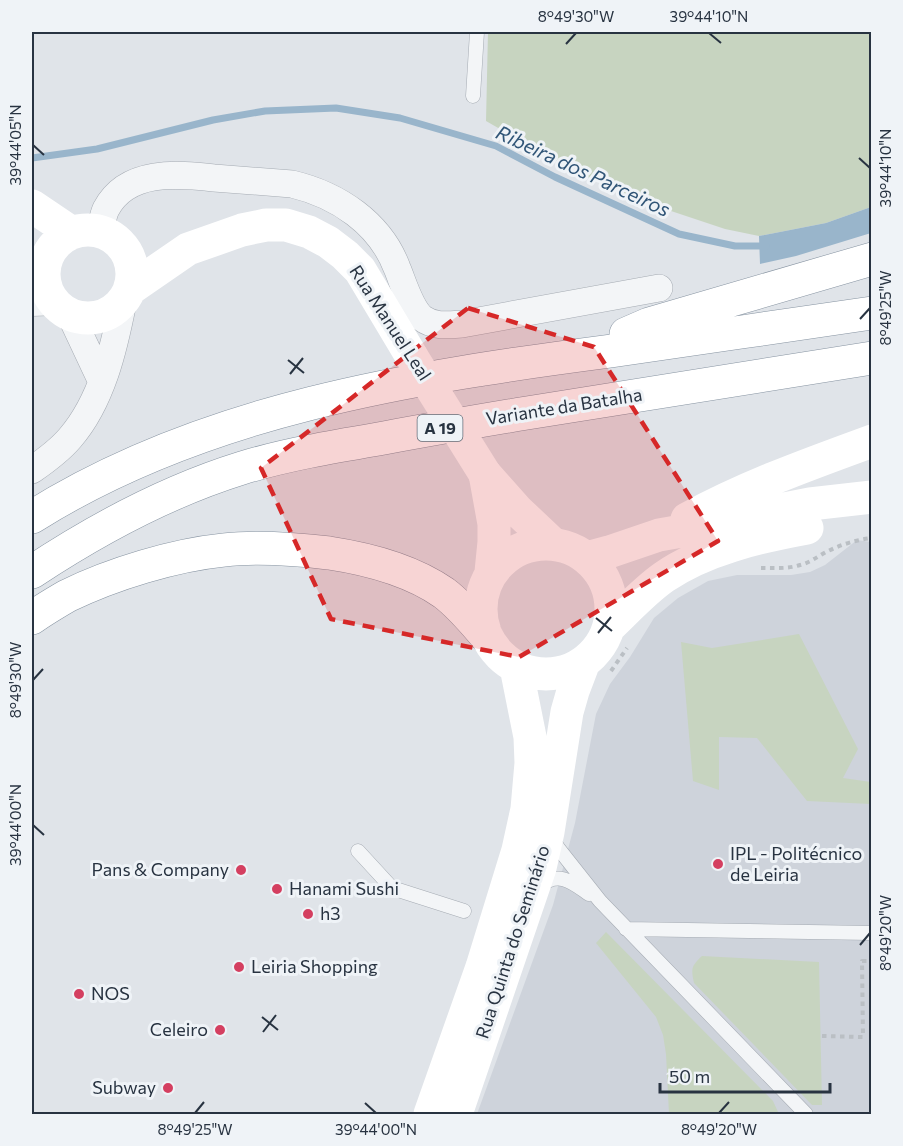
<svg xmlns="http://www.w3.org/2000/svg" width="903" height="1146" viewBox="0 0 903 1146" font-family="Commissioner,sans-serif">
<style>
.built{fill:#ced3db}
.green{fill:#c7d4c0}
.water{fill:#99b5cb}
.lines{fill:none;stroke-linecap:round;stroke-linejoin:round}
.stream{stroke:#99b5cb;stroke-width:7}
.lane-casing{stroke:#a5abb3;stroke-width:15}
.street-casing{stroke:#a5abb3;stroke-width:28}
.highway-casing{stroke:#8693a1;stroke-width:34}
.path{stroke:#babfc4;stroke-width:4;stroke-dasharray:4.5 4.5;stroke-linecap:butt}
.lane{stroke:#f3f5f7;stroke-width:14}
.street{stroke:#f3f5f7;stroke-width:27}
.secondary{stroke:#fff;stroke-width:33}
.highway{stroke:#fff;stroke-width:33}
.secondary-bridge{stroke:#fff;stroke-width:33}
.marked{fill:#d62828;fill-opacity:0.2;stroke:#d62828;stroke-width:4.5;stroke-dasharray:12 8;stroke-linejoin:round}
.ticks{fill:none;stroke:#283341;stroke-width:2}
.poi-dot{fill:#d43f60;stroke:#eff3f7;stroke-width:2}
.labels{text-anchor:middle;stroke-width:6;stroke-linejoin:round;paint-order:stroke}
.shield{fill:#eff3f7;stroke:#646d78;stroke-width:1.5}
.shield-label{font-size:16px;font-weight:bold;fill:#283341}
.street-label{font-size:18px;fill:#283341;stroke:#eff3f7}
.poi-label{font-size:18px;fill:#283341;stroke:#eff3f7;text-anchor:start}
.water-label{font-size:20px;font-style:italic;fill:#305577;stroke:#eff3f7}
.neatline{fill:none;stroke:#283341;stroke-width:2}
.ticks-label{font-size:15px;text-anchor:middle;fill:#283341}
</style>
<rect width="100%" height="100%" fill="#e0e4e9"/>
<path class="built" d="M857 540 871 542V1114H477L553 905 575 823 596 714 610 684 630 657 654 618 678 598 708 581 737 575H791L810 572 825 565Z"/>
<path class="green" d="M488 32H869L870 45H872L871 207 826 223 759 236 725 229 635 199 568 168 486 121Z
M799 634 858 749 843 778 871 782V804L807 801 757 738 719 737V790L693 781 681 642 712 648Z
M606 932 773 1101 779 1114H669L666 1054 663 1035 656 1017 596 943Z
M702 956 819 962 822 1105H812L694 983C691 969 691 966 702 956Z"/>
<path class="water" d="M871 207V233L796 256 760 264 759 236 826 223Z"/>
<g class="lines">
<path class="stream" d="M32 158 97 149 213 120 265 111 336 108 400 118 496 146 555 177 679 234 735 246H766"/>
<g class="lane-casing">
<path id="lane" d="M473 96 477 32
M32 290 45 279
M32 309 61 308
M551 836 558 848 600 901 806 1114
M358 851 392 888 464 911
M540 886C559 870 573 883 589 894
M626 929 872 933"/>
</g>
<g class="street-casing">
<path id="street" d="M100 231C102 224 103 215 106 209 127 169 177 174 214 178 240 180 266 182 292 184 338 195 380 223 397 268 403 282 410 308 422 318 434 327 448 325 462 324L659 288
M70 314 102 382
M32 470C45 461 59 451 70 438 102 401 114 348 123 302"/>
</g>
<g class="highway-casing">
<path id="highway" d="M626 334 649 324 872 259
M32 517C204 409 412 377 611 351 698 339 785 325 872 313
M32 572C97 529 168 491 242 468 288 454 337 446 384 438 432 429 479 421 527 413 642 394 757 376 872 358
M32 618C43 610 55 603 67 596 112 574 174 555 224 550 258 546 295 549 329 553 369 559 411 570 444 593 460 605 473 621 486 636"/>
</g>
<path class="path" d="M761 568C774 568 788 569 800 565 809 563 817 557 826 552 840 545 855 540 872 538
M611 671 627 648
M822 1036 863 1037 862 961H872"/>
<use href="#lane" class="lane"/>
<use href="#street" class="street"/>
<path class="secondary" d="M32 206 72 233
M44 274a44 44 0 1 1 88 0a44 44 0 1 1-88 0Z
M130 289 188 249 242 230 266 225H286L309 232 328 242 345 255 360 270 412 357
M485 474 494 524V542L491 572
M485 474 517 510 552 543
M687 519C745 487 809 464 872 441
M481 609a65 65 0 1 1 130 0a65 65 0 1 1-130 0Z
M587 558 609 552 659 535 716 525 754 515 810 504 872 497
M609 627C627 610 644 591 664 577 705 549 758 537 807 528
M430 1114 482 967 518 850 527 809 531 763 530 737 516 667
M456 1114 540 868 548 832 567 712 573 691 584 662"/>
<use href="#highway" class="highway"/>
<path class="secondary-bridge" d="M412 357 485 474"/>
</g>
<path class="marked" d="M468 308 594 347 718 541 519 657 331 619 261 468Z"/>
<path class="ticks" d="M709 33 721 43M566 44 576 33M33 145 44 155M859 158 870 168M860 319 870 308M288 360 304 373M290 374 303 358M596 618 612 631M598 633 611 617M33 680 43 669M33 825 44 835M860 945 870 933M262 1017 278 1030M263 1032 276 1015M365 1103 376 1113M195 1113 204 1102M719 1113 729 1102"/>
<g class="poi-dot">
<circle cx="718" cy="864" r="6"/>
<circle cx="241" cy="870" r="6"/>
<circle cx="277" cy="889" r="6"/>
<circle cx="308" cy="914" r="6"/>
<circle cx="239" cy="967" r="6"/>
<circle cx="79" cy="994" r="6"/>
<circle cx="220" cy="1030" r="6"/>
<circle cx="168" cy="1088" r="6"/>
</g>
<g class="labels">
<rect class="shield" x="417.5" y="415" width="45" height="26" rx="4.5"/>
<g class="shield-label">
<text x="440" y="434">A 19</text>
</g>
<g class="street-label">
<text transform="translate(390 323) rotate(57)" y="6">Rua Manuel Leal</text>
<text transform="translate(564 407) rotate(-9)" y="6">Variante da Batalha</text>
<text transform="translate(513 942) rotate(-72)" y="6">Rua Quinta do Seminário</text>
</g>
<g class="poi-label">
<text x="730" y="860">IPL - Politécnico<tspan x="730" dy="21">de Leiria</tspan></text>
<text x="229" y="876" text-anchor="end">Pans &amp; Company</text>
<text x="289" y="895">Hanami Sushi</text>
<text x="320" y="920">h3</text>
<text x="251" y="973">Leiria Shopping</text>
<text x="91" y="1000">NOS</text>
<text x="208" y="1036" text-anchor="end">Celeiro</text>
<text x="156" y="1094" text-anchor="end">Subway</text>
</g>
<g class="water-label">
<text transform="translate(583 171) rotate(25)" y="7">Ribeira dos Parceiros</text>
</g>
</g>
<rect width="903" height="1146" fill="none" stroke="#eff3f7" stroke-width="66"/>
<path d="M660 1083v9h170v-9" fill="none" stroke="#283341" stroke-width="3"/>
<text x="669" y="1083" font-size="18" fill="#283341" stroke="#eff3f7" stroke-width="4.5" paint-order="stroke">50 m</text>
<rect x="33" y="33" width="837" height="1080" class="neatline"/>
<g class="ticks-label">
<text x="576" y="22">8°49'30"W</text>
<text x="709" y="22">39°44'10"N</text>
<text transform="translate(16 145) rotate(-90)" y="5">39°44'05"N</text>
<text transform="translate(886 168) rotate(-90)" y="5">39°44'10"N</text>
<text transform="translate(886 308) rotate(-90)" y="5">8°49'25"W</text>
<text transform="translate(16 680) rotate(-90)" y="5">8°49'30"W</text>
<text transform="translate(16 825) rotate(-90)" y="5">39°44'00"N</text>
<text transform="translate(886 933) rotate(-90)" y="5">8°49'20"W</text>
<text x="195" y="1135">8°49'25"W</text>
<text x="376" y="1135">39°44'00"N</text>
<text x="719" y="1135">8°49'20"W</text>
</g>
</svg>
